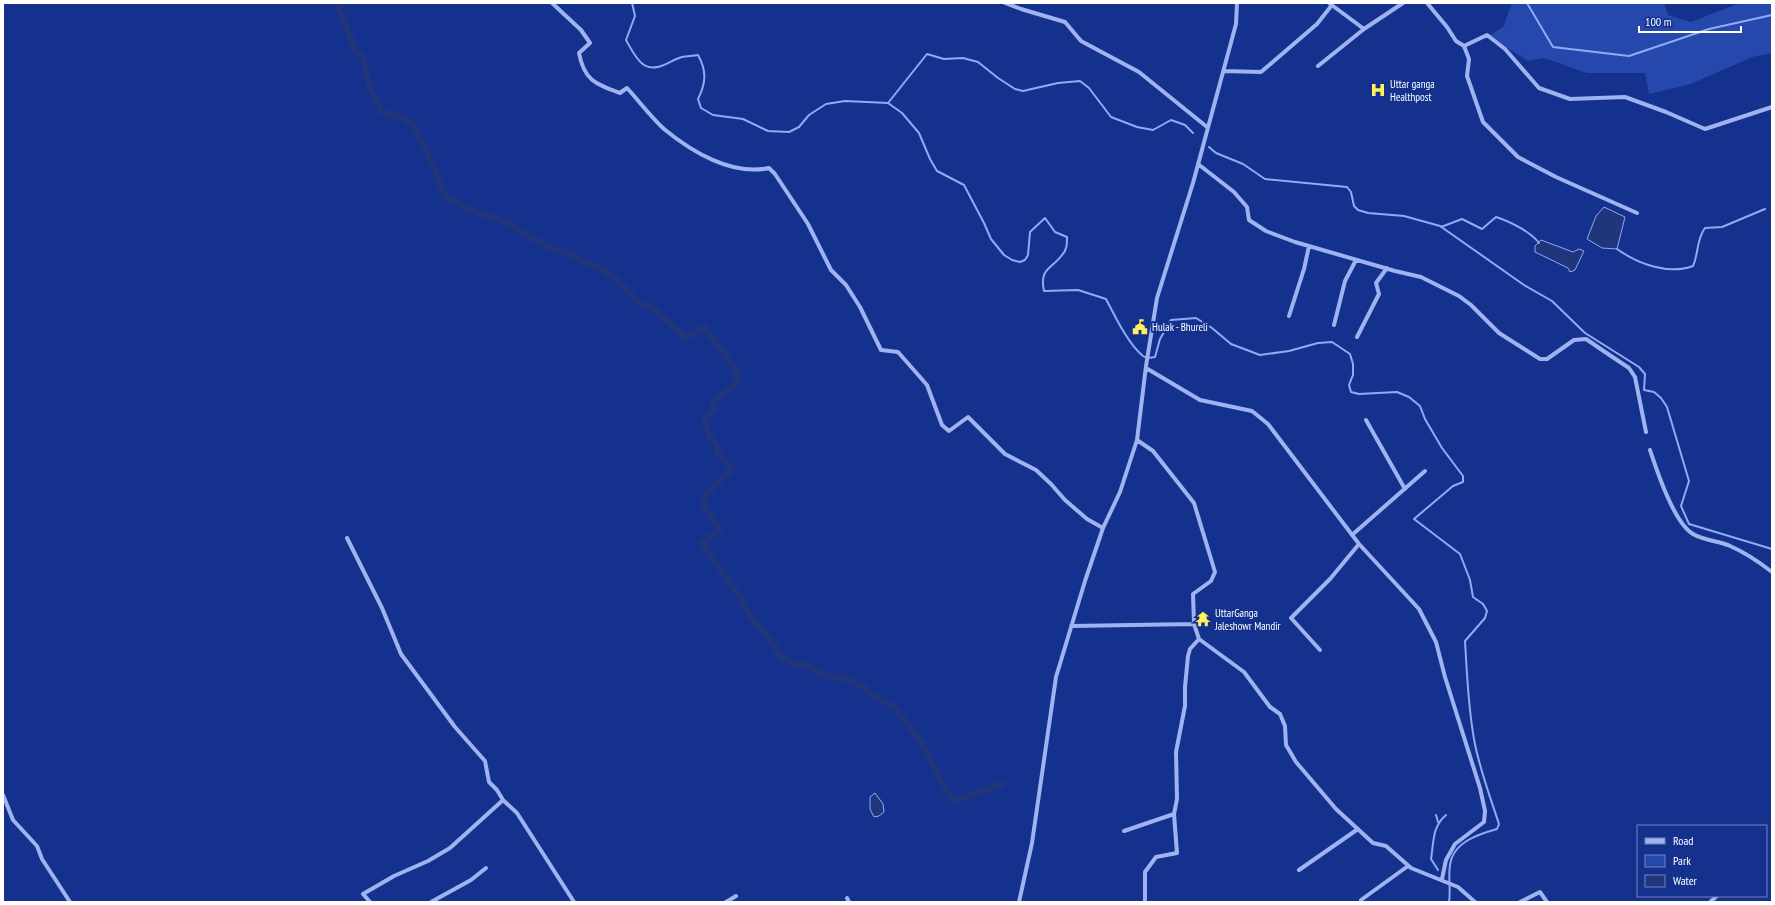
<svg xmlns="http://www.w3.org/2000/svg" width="1775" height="905" viewBox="0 0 1775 905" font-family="'PT Sans Narrow',sans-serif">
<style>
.green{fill:#2648ac}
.water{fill:#20357b;stroke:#90abf3}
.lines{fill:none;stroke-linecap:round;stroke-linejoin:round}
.stream{stroke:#90abf3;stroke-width:2}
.canal{stroke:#20357b;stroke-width:7}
.minor{stroke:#9eb3f0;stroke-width:4}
.labels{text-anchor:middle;stroke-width:4;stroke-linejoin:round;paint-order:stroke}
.poi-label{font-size:11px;fill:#fff;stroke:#14318d;text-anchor:start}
</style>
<rect width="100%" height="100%" fill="#14318d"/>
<path class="green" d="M1512 3H1664L1668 15 1691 22 1740 3H1772V53L1752 57 1691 84 1649 94 1645 73H1587L1544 58 1528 61 1489 36 1503 27Z"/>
<path class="water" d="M1604 207 1625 217 1617 249 1602 248 1587 239 1596 216Z
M1541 240 1573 252 1579 249 1584 251 1575 270 1570 272 1568 268 1535 252V246Z
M875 793 883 804 884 812 879 816 874 817 870 809V797Z"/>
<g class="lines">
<path class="stream" d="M632 3 635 16 626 40C630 47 636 60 644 65 657 73 670 60 682 57 687 56 693 56 698 55 707 71 706 83 698 99L701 108 713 115 743 119 768 131 789 132 799 127 809 115 826 104 845 101 888 103 902 113 919 133 930 159 937 171 964 185 984 223 991 239 1004 255 1012 260 1020 262 1025 260 1028 255 1030 232 1045 218 1055 232 1067 237C1067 244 1067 250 1062 255 1052 269 1039 268 1044 291L1078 290 1106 299C1115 316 1128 344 1143 356 1147 359 1151 358 1155 357L1160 339 1171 320 1196 318 1212 328 1231 344 1260 355 1289 351 1318 343 1332 342 1350 354 1353 364V375L1349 385 1351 392 1359 394 1397 392 1409 397 1420 406 1425 419 1442 448 1463 476V482L1453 486 1414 519 1460 554 1470 580 1473 597 1483 604 1487 611 1485 618 1465 641C1467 674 1468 706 1474 739 1479 768 1490 796 1499 824L1497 829C1479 834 1453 842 1450 865 1448 877 1451 889 1449 902
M1527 3 1553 47 1629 56 1709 29 1772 15
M888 103 927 54 944 59 963 58 978 62 998 78 1015 89 1023 91 1058 83 1080 81 1089 88 1111 117 1137 127 1153 130 1171 120 1185 125 1193 133
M1209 147 1216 153 1243 164 1265 179 1347 187 1351 192 1354 206 1358 210 1368 213 1404 216 1440 226 1524 285 1552 301 1585 333 1639 367 1645 374 1644 390 1654 392 1661 398 1667 407 1689 481 1681 506 1689 524 1772 549
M1441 227 1462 219 1482 229 1496 217C1509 221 1531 232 1539 243
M1617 249C1638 264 1668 275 1693 266 1699 253 1696 240 1705 228L1722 227 1765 209
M1436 815 1438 822
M1438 870 1431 859C1434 841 1432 827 1446 815"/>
<path class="canal" d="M337 3 355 50 363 57C365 70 368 85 374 97 377 103 381 104 381 111L392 116 402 117 412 124 426 149 445 196 468 209 505 222 552 249 569 254 603 270 616 279 641 305H649L686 338 704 327 724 353 738 375 735 384 713 402 715 409 704 418 710 437 716 444 718 453 732 469 704 496V505L720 530 702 543 739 596 751 617 774 645 779 655 788 661 796 665 803 664 825 675 844 678 862 686 870 693 895 708 922 743 943 784 954 801 1002 784"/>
<path class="minor" d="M552 3 581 30 590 43 579 53C584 80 595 84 620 93L627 88C639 101 651 117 664 129 692 152 732 176 769 168L775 174 808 224 831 270 846 285 860 307 881 350 898 352 927 385 942 425 949 431 968 417 1005 454 1036 470 1051 484 1065 500 1087 519 1103 528
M1005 3 1021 9 1065 22 1081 41 1139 72 1207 127
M1329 3 1364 29 1403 3
M1427 3 1447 27 1456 41 1464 46 1487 35 1505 49 1539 88 1570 99 1625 97 1666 112 1705 129 1772 107
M1464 46 1469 59 1467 76 1483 122 1518 157 1556 177 1637 213
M1318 66 1364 29
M1224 71 1261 72 1317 24 1332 5
M1198 164 1234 192 1247 207 1249 220 1266 231 1295 242 1395 271 1421 277 1459 296 1471 305 1499 333 1540 359H1547L1574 340 1586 339 1605 352 1629 368 1635 377 1646 432
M1289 316 1304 269 1309 246
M1334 325 1345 281 1356 260
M1357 337 1379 294 1376 283 1387 268
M1146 368 1200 400 1252 411 1268 424 1359 544 1419 609 1436 642 1445 677 1480 788 1485 811 1484 822 1455 844 1446 860 1442 879
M1366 420 1405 489
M1137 440 1153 451 1194 503 1215 572 1211 581 1193 594 1194 624
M1650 450C1657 471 1674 523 1693 534 1703 540 1717 541 1728 545 1744 552 1758 561 1772 572
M1352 535 1425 471
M347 538 382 608 401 654 455 727 485 761 489 782 497 790 503 800 517 813 574 902
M1071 626 1194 624 1199 639 1190 649 1188 656 1185 687V706L1176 752 1177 799 1174 814 1177 853 1156 857 1145 872V902
M1199 639 1244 672 1270 707 1280 714 1285 726 1286 745 1296 762 1336 809 1373 843 1386 846 1411 868 1458 887 1475 902
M1320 650 1291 618 1330 579 1359 544
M3 795 13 820 37 846 42 859 70 902
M1124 831 1174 814
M1299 870 1358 829
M847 898 849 902
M1361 900 1408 866
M370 902 363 894 394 876 428 861 450 848 503 800
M431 902 471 880 486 868
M726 902 736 896
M1019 902 1032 843 1056 677 1085 581 1103 528 1120 492 1137 440 1146 366 1157 298 1193 183 1236 24 1237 3
M1520 902 1540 892 1547 902
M1710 902 1717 896"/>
</g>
<defs>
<g id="hospital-bare" transform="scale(1.2)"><path d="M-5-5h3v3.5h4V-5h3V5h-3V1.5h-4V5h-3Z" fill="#fff15e" stroke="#14318d" stroke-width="2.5" paint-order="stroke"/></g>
<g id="civic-bare" transform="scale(1.2)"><path d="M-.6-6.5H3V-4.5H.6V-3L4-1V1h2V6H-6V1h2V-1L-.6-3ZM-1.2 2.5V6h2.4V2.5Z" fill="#fff15e" stroke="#14318d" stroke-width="2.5" paint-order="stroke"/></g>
<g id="temple-bare" transform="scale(1.2)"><path d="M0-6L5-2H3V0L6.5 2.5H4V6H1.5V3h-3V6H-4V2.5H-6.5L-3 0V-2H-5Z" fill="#fff15e" stroke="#14318d" stroke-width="2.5" paint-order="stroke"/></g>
</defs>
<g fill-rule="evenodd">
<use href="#hospital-bare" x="1378" y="90"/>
<use href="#civic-bare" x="1140" y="327"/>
<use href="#temple-bare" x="1203" y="619"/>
</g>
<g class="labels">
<g class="poi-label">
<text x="1390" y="88">Uttar ganga<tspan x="1390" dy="13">Healthpost</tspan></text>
<text x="1152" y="331">Hulak - Bhureli</text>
<text x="1215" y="617">UttarGanga<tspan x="1215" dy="13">Jaleshowr Mandir</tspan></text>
</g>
</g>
<rect width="1775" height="905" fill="none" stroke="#ffffff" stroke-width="8"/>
<rect x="1637" y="825" width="130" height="72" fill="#14318d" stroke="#7283bb"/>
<rect x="1645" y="838" width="20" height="6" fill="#9eb3f0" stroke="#7283bb"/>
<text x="1673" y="845" font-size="12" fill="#ffffff">Road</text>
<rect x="1645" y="855" width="20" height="12" fill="#2648ac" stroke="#7283bb"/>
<text x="1673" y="865" font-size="12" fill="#ffffff">Park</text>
<rect x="1645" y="875" width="20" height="12" fill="#20357b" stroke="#7283bb"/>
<text x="1673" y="885" font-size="12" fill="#ffffff">Water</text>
<path d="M1639 26v6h102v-6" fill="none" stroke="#ffffff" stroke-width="2"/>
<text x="1645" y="26" font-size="12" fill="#ffffff" stroke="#14318d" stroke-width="3" paint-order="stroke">100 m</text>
</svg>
